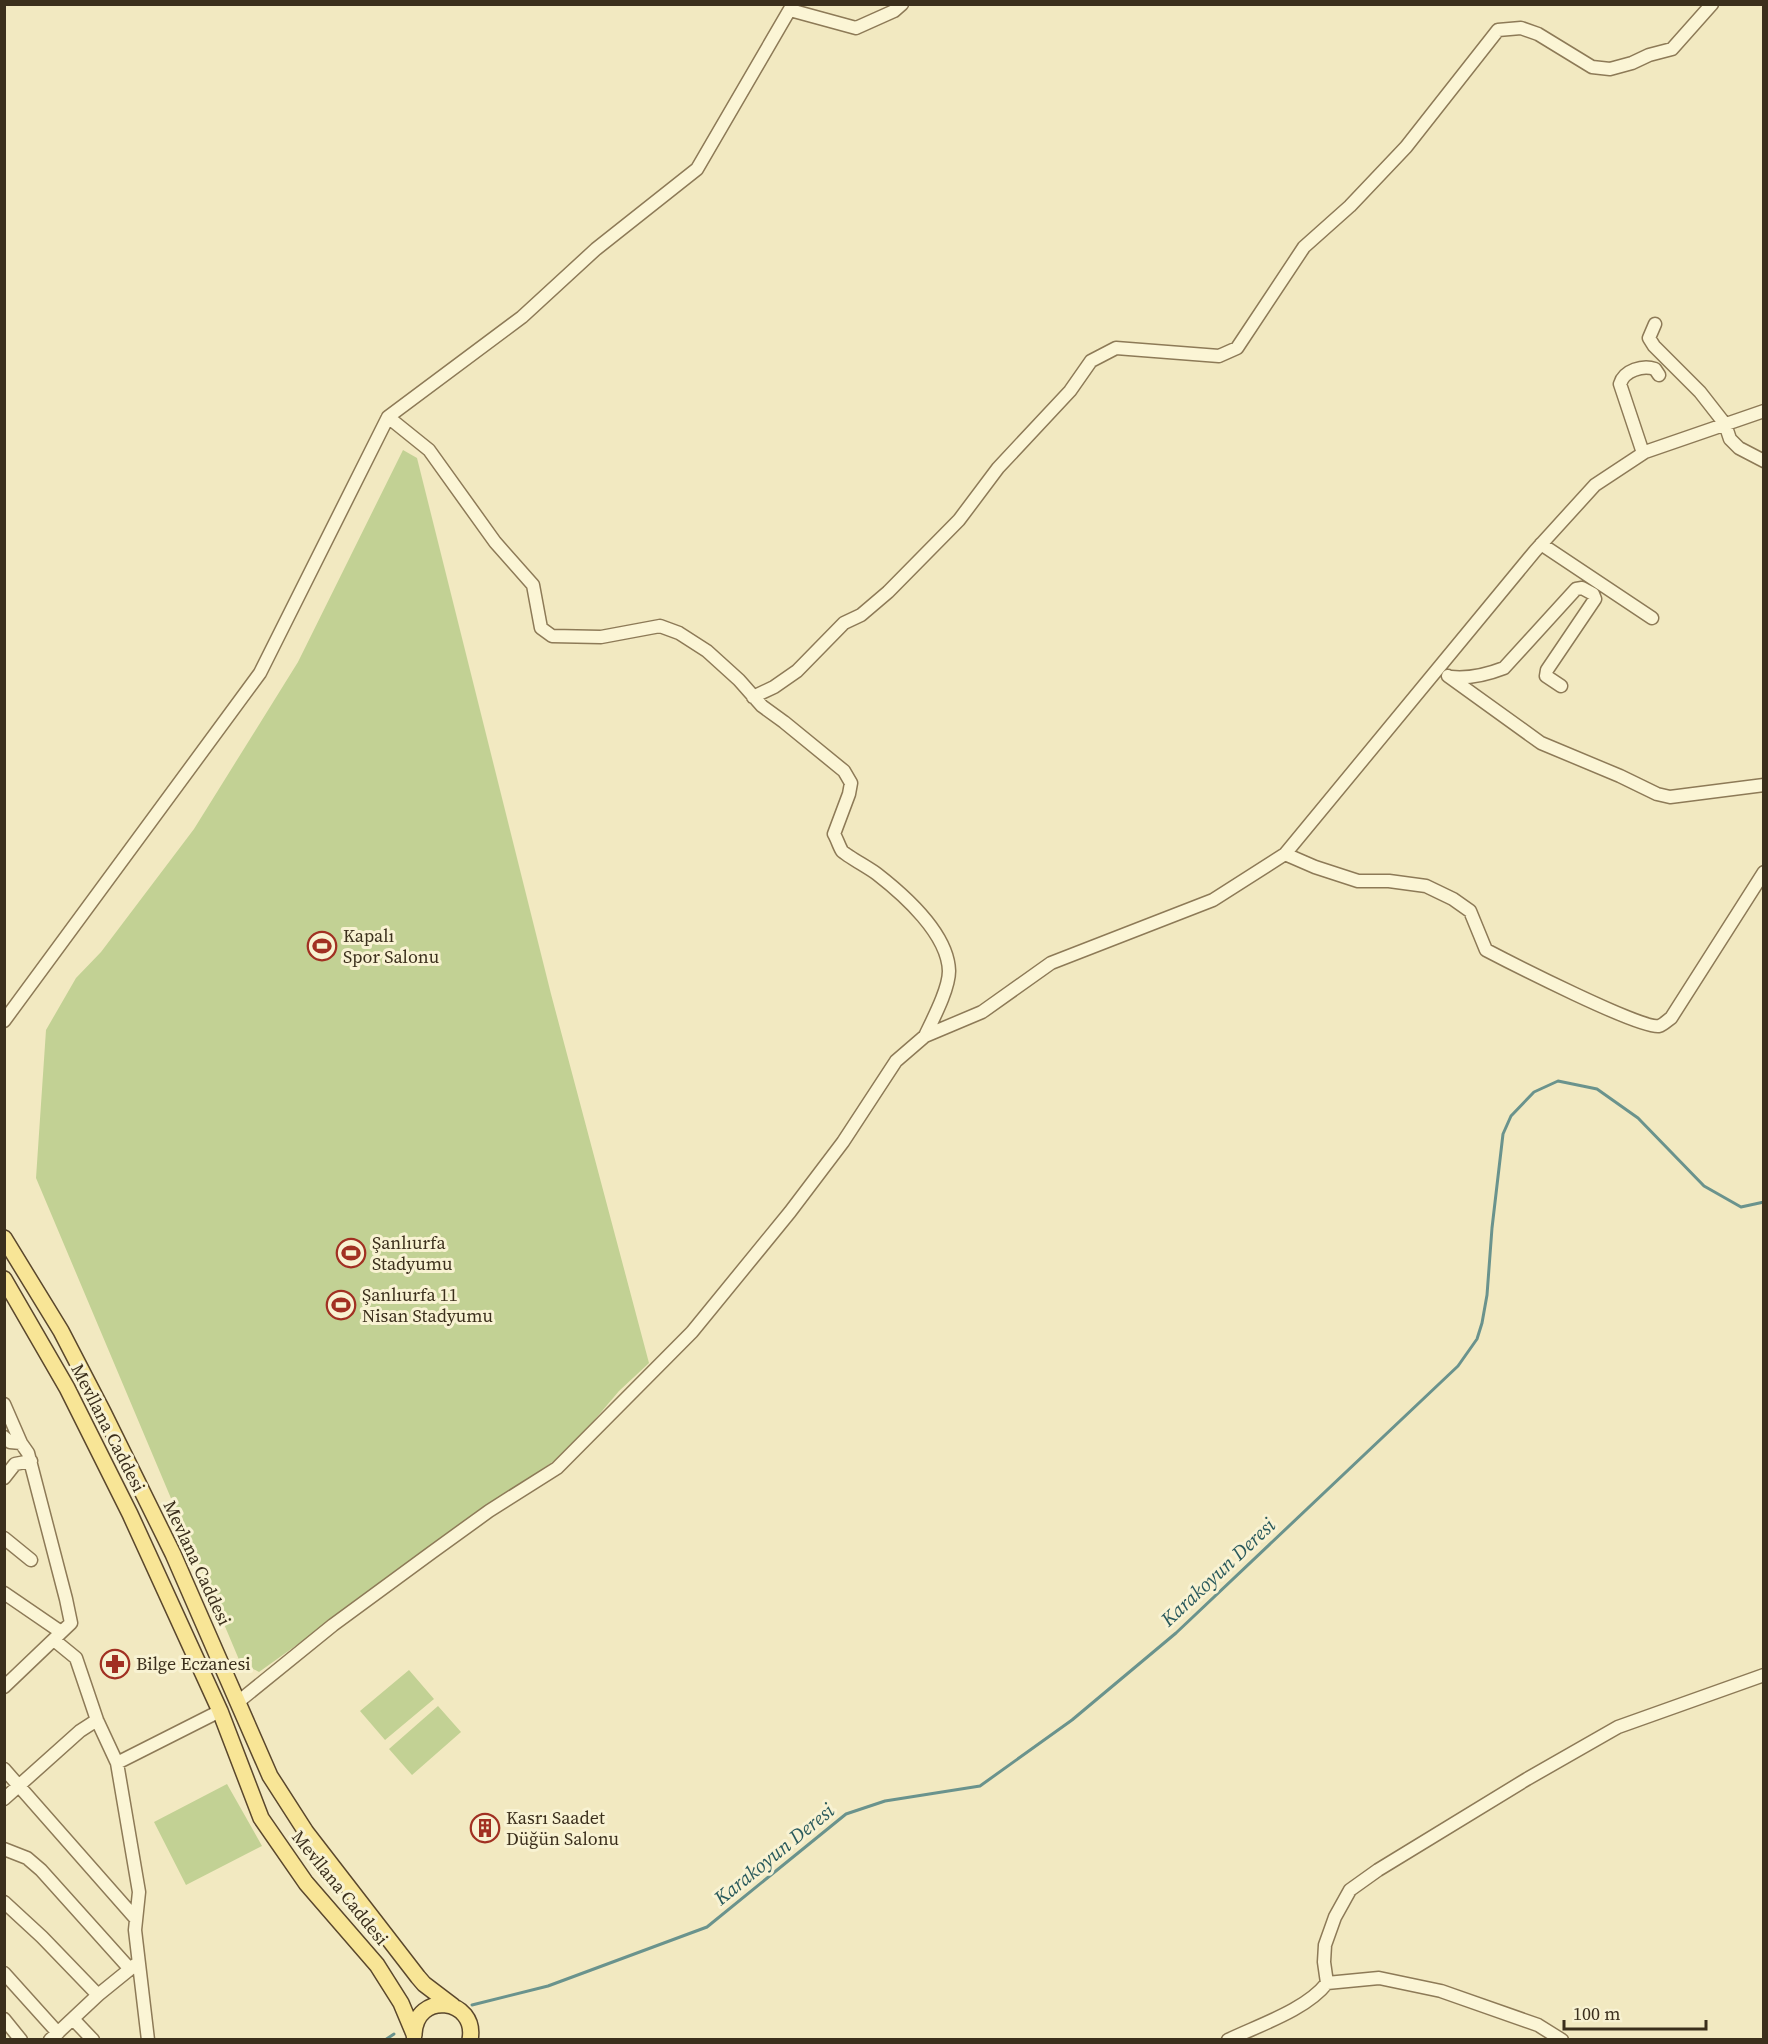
<svg xmlns="http://www.w3.org/2000/svg" width="1768" height="2044" viewBox="0 0 1768 2044" font-family="'Source Serif 4',serif">
<style>
.green{fill:#c2d194}
.lines{fill:none;stroke-linecap:round;stroke-linejoin:round}
.stream{stroke:#6a938d;stroke-width:3}
.minor-casing{stroke:#8d7a57;stroke-width:15}
.major-casing{stroke:#5a472c;stroke-width:18}
.minor{stroke:#fbf5d5;stroke-width:12}
.major{stroke:#f8e596;stroke-width:15}
.labels{text-anchor:middle;stroke-width:6;stroke-linejoin:round;paint-order:stroke}
.poi-label{font-size:18px;fill:#3b2f1c;stroke:#f8f2d2;text-anchor:start}
.street-label{font-size:18px;fill:#3b2f1c;stroke:#f8f2d2}
.water-label{font-size:20px;font-style:italic;fill:#2a5a5c;stroke:#f8f2d2}
</style>
<rect width="100%" height="100%" fill="#f2e9c1"/>
<path class="green" d="M403 450 417 458 551 994 649 1363 619 1391 569 1450 259 1672 240 1662 36 1178 46 1030 76 978 101 952 194 829 298 662Z
M409 1670 434 1699 385 1740 360 1711Z
M438 1706 461 1732 412 1775 389 1749Z
M227 1784 262 1846 186 1885 154 1822Z"/>
<g class="lines">
<path class="stream" d="M472 2005 548 1986 707 1927 846 1814 885 1801 980 1786 1072 1720 1176 1633 1458 1366 1477 1339 1482 1323 1487 1295 1492 1228 1503 1134 1511 1116 1534 1092 1558 1081 1597 1089 1638 1118 1704 1186 1741 1207 1764 1202
M385 2040 394 2034"/>
<g class="minor-casing">
<path id="minor" d="M790 10 856 28 894 11 902 4
M1655 324 1649 338 1654 346 1700 392 1725 424 1730 439 1739 448 1764 461
M388 417 429 450 495 542 533 585 541 628 552 636 601 637 660 626 679 633 707 651 739 680 762 706 784 722 844 771 851 783 849 794 834 834C837 839 839 846 842 851 847 856 869 868 877 874 904 895 948 934 949 971 949 989 933 1019 925 1036
M1643 453 1620 384C1624 370 1643 365 1655 369L1659 375
M1541 544 1652 618
M1448 676 1541 743 1620 776 1657 794 1670 797 1764 785
M1451 677C1470 679 1486 675 1504 668L1576 589 1582 588 1593 594 1595 599 1547 670 1546 676 1561 686
M753 697 774 687 797 671 844 623 861 615 888 592 959 520 998 468 1070 391 1091 361 1116 348 1219 356 1237 348 1304 247 1350 206 1406 147 1498 30 1521 28 1538 34 1592 67 1610 69 1632 63 1649 55 1672 49 1712 4
M1285 854 1315 867 1358 881H1389L1426 886 1453 899 1470 911 1486 950C1509 962 1642 1030 1659 1026 1663 1025 1668 1020 1671 1018L1764 872
M4 1021 260 673 388 417 522 317 596 249 697 169 793 4
M4 1404 21 1443 28 1453 66 1599 71 1623 4 1687
M4 1437 10 1442 21 1443
M4 1478 15 1464 31 1461
M4 1538 31 1560
M4 1593 61 1632
M54 1640 76 1658 97 1720 117 1763 139 1892 135 1930 148 2040
M238 1702 333 1625 431 1553 489 1511 557 1468 692 1332 790 1212 843 1142 896 1061 925 1036 982 1012 1051 963 1213 900 1285 854 1535 551 1595 485 1645 452 1764 411
M117 1763 220 1711
M4 1769 136 1919
M4 1799 80 1731 97 1720
M4 1849 27 1858 41 1870 129 1968
M4 1902 42 1937 98 1995
M4 1973 58 2033
M1327 1983 1379 1978 1441 1991 1538 2025 1562 2040
M4 2019 21 2040
M73 2019 93 2040
M50 2040 98 1995 135 1965
M1228 2040C1259 2025 1306 2010 1327 1983L1324 1962 1325 1945 1335 1917 1350 1890 1378 1870 1527 1779 1618 1727 1764 1675"/>
</g>
<g class="major-casing">
<path id="major" d="M4 1238 61 1331 103 1412 173 1554 270 1776 306 1832 418 1977 424 1984 453 2006
M4 1279 67 1388 130 1514 220 1711 261 1818 306 1883 377 1965 401 2003 414 2034
M414 2035C415 1990 478 1998 470 2040"/>
</g>
<use href="#minor" class="minor"/>
<use href="#major" class="major"/>
</g>
<defs>
<g id="stadium-ring" transform="scale(1.5)"><circle r="9.5" fill="#f8f2d2" stroke="#a13022" stroke-width="1.5"/><path d="M0-5a6.5 5 0 1 0 0 10a6.5 5 0 1 0 0-10ZM-3.5-1.8h7v3.6h-7Z" fill="#a13022"/></g>
<g id="pharmacy-ring" transform="scale(1.5)"><circle r="9.5" fill="#f8f2d2" stroke="#a13022" stroke-width="1.5"/><path d="M-2-6h4v4h4v4h-4v4h-4v-4h-4v-4h4Z" fill="#a13022"/></g>
<g id="building-ring" transform="scale(1.5)"><circle r="9.5" fill="#f8f2d2" stroke="#a13022" stroke-width="1.5"/><path d="M-4-6H4V6H1V3H-1V6H-4ZM-2.5-4.3h1.7v1.8h-1.7ZM.8-4.3h1.7v1.8H.8ZM-2.5-1h1.7V.8h-1.7ZM.8-1h1.7V.8H.8Z" fill="#a13022"/></g>
</defs>
<g fill-rule="evenodd">
<use href="#stadium-ring" x="322" y="946"/>
<use href="#stadium-ring" x="351" y="1253"/>
<use href="#stadium-ring" x="341" y="1305"/>
<use href="#pharmacy-ring" x="115" y="1664"/>
<use href="#building-ring" x="485" y="1828"/>
</g>
<g class="labels">
<g class="poi-label">
<text x="343" y="942">Kapalı<tspan x="343" dy="21">Spor Salonu</tspan></text>
<text x="372" y="1249">Şanlıurfa<tspan x="372" dy="21">Stadyumu</tspan></text>
<text x="362" y="1301">Şanlıurfa 11<tspan x="362" dy="21">Nisan Stadyumu</tspan></text>
<text x="136" y="1670">Bilge Eczanesi</text>
<text x="506" y="1824">Kasrı Saadet<tspan x="506" dy="21">Düğün Salonu</tspan></text>
</g>
<g class="street-label">
<text transform="translate(108 1428) rotate(63)" y="6">Mevllana Caddesi</text>
<text transform="translate(197 1563) rotate(65)" y="6">Mevlana Caddesi</text>
<text transform="translate(340 1888) rotate(51)" y="6">Mevllana Caddesi</text>
</g>
<g class="water-label">
<text transform="translate(1218 1572) rotate(-43)" y="7">Karakoyun Deresi</text>
<text transform="translate(774 1854) rotate(-39)" y="7">Karakoyun Deresi</text>
</g>
</g>
<rect width="1768" height="2044" fill="none" stroke="#3b2f1c" stroke-width="12"/>
<path d="M1564 2020v9h142v-9" fill="none" stroke="#3b2f1c" stroke-width="3"/>
<text x="1573" y="2020" font-size="18" fill="#3b2f1c" stroke="#f8f2d2" stroke-width="4.5" paint-order="stroke">100 m</text>
</svg>
